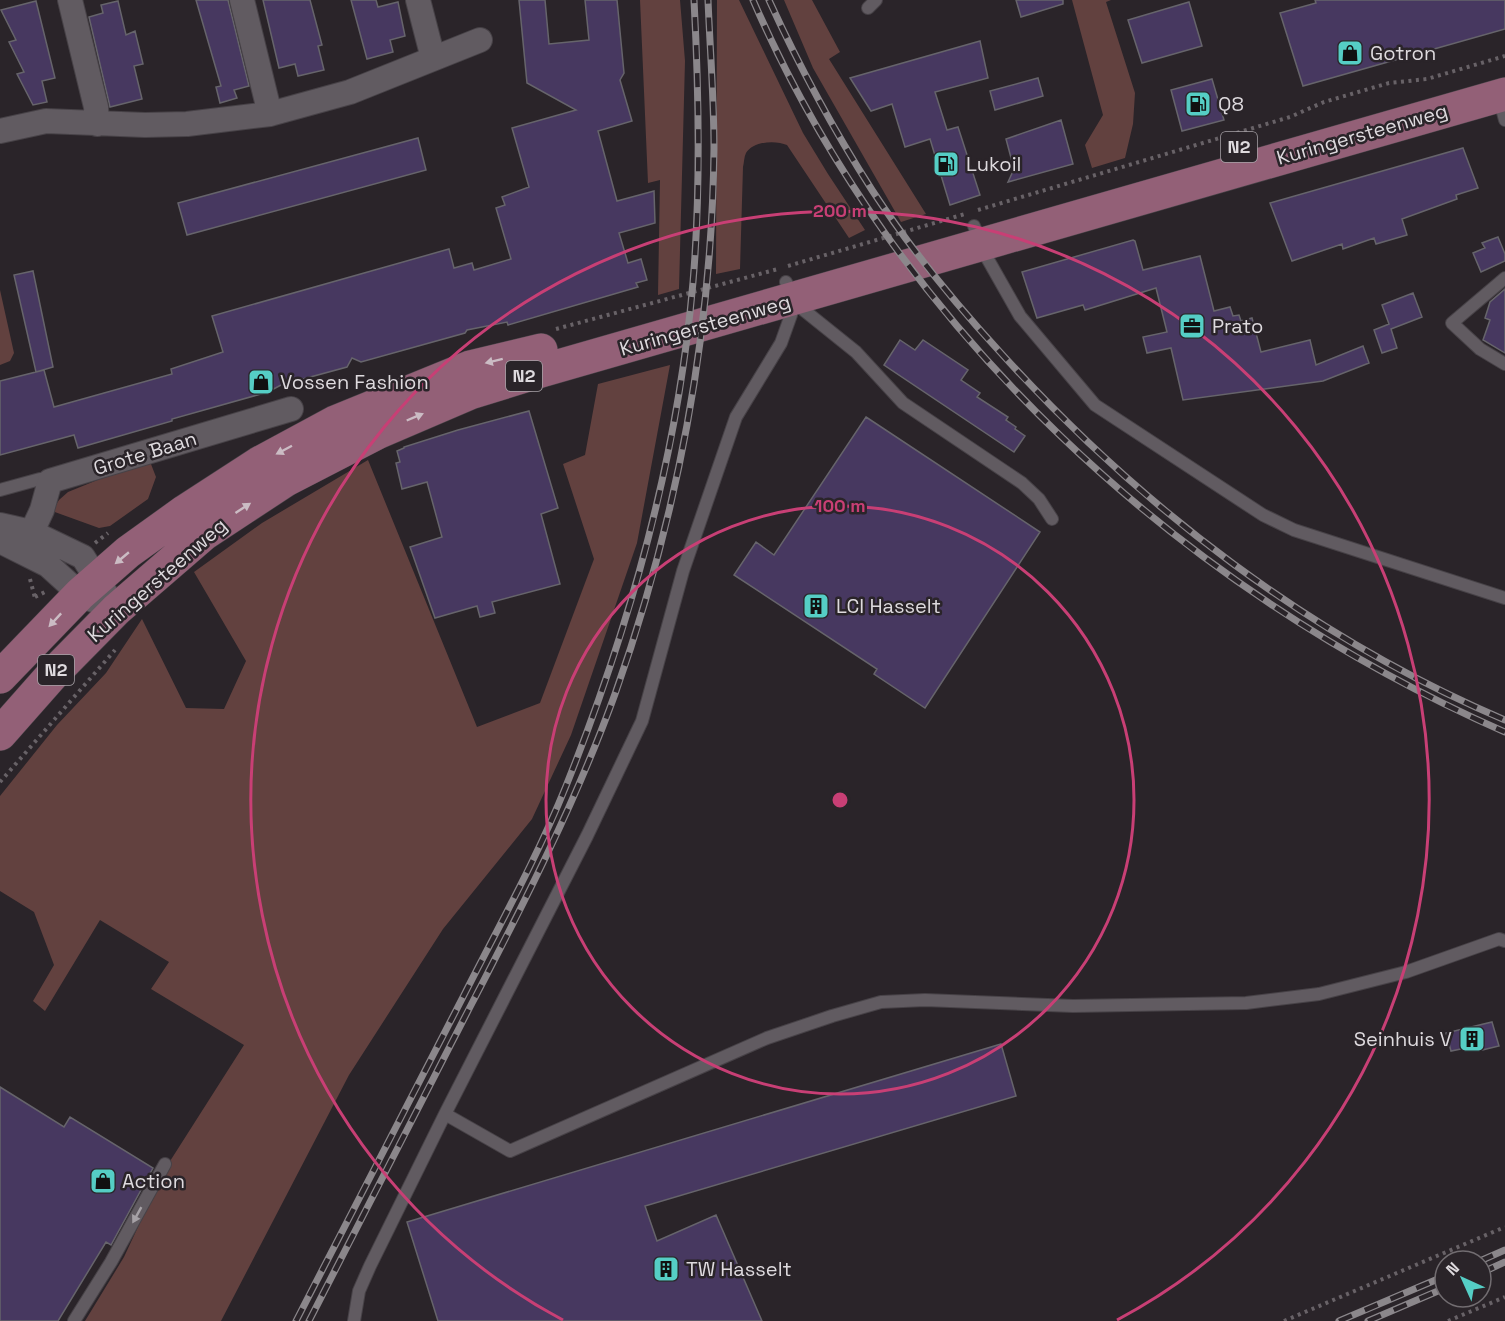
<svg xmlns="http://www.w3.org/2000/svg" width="1505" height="1321" viewBox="0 0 1505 1321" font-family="'Space Grotesk',sans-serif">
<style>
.green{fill:#62413f}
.building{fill:#473860;stroke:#66646b;stroke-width:1.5}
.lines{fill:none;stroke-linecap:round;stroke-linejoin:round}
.lane-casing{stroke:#474247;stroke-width:14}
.street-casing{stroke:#474247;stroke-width:26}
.primary-casing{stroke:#474247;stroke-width:34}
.path{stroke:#686267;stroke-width:4;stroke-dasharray:3 4.5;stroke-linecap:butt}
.lane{stroke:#615b61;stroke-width:12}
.street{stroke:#615b61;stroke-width:24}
.primary{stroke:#936077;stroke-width:33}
.rail-casing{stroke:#8b878b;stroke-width:7}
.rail{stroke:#2a2429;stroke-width:4.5;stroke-dasharray:14;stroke-linecap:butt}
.oneway{fill:#cbbcc4}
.oneway2{fill:#a6a1a6}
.ring{fill:none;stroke:#c83f75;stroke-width:3}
.labels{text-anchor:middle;stroke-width:5;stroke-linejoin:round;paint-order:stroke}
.shield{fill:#2a2429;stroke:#a8a3a8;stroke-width:1.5}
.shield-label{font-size:18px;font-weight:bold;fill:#dedade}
.poi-label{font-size:20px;fill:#dedade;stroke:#2a2429;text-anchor:start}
.street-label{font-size:20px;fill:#dedade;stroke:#2a2429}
.centre{fill:#c83f75;stroke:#2a2429;stroke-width:3}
.ring-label{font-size:18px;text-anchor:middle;font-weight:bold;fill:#c83f75;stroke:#2a2429;stroke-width:5;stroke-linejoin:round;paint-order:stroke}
</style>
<rect width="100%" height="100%" fill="#2a2429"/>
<path class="green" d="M640 0H680L685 61 679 289 658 295 660 180 648 183Z
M717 0H739L803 133 828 174 865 230 849 238 787 145C776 140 753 141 746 153 744 157 744 163 743 167L740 269 716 274Z
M784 0H812L840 52 829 59 926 214 901 222 813 68Z
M1072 0H1111L1106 2 1135 93 1133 124 1125 158 1092 168 1085 145 1103 115Z
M0 290 14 353 10 361 0 365Z
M670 365 637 543 571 735 532 819 443 929 349 1075 221 1321H85L124 1257 165 1169 244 1045 151 989 169 962 100 920 45 1011 33 1001 54 965 34 912 0 891V796L57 725 106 673 142 619 186 708 224 709 246 661 194 572 262 523 368 460 477 727 540 703 594 559 563 464 585 455 598 384Z
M149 459 156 477 148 499 110 526 99 528 52 511 59 500 68 492Z"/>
<path class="building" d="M196 0H228L249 86 234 90 237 98 220 103 216 87 221 86Z
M263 0H310L322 45 318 46 324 70 298 76 295 64 279 68Z
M351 0H376L378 7 398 2 405 36 390 40 393 52 367 59Z
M519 0H545L549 44 589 40 585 0H617L624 73 620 80 632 121 598 131 617 201 654 191 655 223 619 233 628 263 641 259 647 280 636 283 638 287 508 325 507 322 467 330 465 333 361 362 352 358 347 367 281 385 268 392 172 419V421L78 448 74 435 0 455V381L44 370 54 407 172 374 171 369 223 352 212 316 449 249 454 268 472 263 474 270 511 259 496 208 505 205 502 197 529 187 512 128 576 110 527 83Z
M1016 0H1063V4L1021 17Z
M1315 0H1505V29L1303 86 1280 13 1316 3Z
M36 1 55 78 42 81 47 102 33 105 17 74 24 72 9 42 16 40 1 10Z
M118 1 126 35 135 31 143 64 134 66 142 99 110 107 89 17 103 13 101 5Z
M1189 2 1202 46 1142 63 1128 20Z
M980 41 988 78 935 92 947 130 958 127 980 195 950 205 930 139 905 147 892 104 871 111 850 78Z
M1038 78 1043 96 995 110 990 91Z
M1212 79 1224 120 1182 131 1171 90Z
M1061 120 1073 164 1008 182 1014 169 1006 139Z
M418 138 426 170 187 235 178 203Z
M1463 148 1478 188 1456 195 1457 199 1402 219 1407 235 1376 244 1374 238 1343 249 1342 244 1292 261 1270 203Z
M1498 237 1505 254V261L1481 272 1473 253 1485 248 1482 243Z
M1133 240 1135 241 1143 270 1200 256 1214 311 1230 307 1233 316 1239 315 1241 321 1252 318 1261 352 1310 340 1316 365 1363 346 1369 363 1323 381 1183 400 1171 348 1147 353 1143 337 1167 332 1156 288 1085 310 1083 305 1037 318 1022 272Z
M33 271 53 367 36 372 14 275Z
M1505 289V353L1483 340 1490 320 1485 318 1490 302Z
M1413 293 1422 317 1391 329 1397 348 1382 353 1374 330 1389 324 1382 305Z
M900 340 915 350 923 340 968 370 961 380 980 393 977 397 1008 417 1006 420 1016 427 1015 429 1025 436 1014 452 884 365Z
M529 411 558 508 541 514 560 584 492 602 495 613 480 617 477 606 435 618 410 547 442 537 427 482 402 489 396 463 400 462 397 451 404 448V447L458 430Z
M866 417 1040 532 925 708 874 674 877 669 734 575 756 542 774 555Z
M1492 1022 1499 1046 1482 1050 1480 1045 1451 1051 1446 1033Z
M1001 1044 1016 1096 645 1206 657 1241 716 1215 762 1321H438L407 1222Z
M0 1087 64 1127 70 1117 153 1168 111 1245 106 1242 58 1321H0Z"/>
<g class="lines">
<g class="lane-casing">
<path id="lane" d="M868 8 876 0
M1499 97 1505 120
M974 226 986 256 1020 316 1095 405 1263 515 1294 530 1505 598
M1505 278 1452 323 1480 349 1505 364
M795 303 856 352 903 403 1022 483 1039 499 1052 519
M0 490 40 479 50 481
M445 1114 510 1151 767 1038 832 1016 881 1002 925 1000 1073 1006 1246 1003 1319 994 1406 972 1499 939 1505 941
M74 1321 111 1262 165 1164
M354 1321 359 1291 370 1266 445 1114 587 836 642 721 683 571 736 417 781 343 791 315 792 300 786 282"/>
</g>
<g class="street-casing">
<path id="street" d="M70 0 96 107 97 124
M242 0 270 114
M418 0 433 58
M0 131 46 121 145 125 187 124 270 114 350 92 480 40
M0 525 31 532 83 557 116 610
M0 541 48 565 80 594 93 600
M23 551 42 510 50 481 291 409"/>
</g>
<g class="primary-casing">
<path id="primary" d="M0 677 80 594 128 552 185 511 259 463 335 422 470 367 541 350
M0 734 53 674 116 610 204 534 286 480 379 432 470 393 541 371 1505 94"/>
</g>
<path class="path" d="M978 210 1290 117 1324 102 1389 83 1427 79 1505 56
M788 266 965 214
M556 329 778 269
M95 543 108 533
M30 579 35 598
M35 597 45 592
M0 782 115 650
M1284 1321 1505 1227
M1448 1321 1505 1297"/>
<use href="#lane" class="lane"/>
<use href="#street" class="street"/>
<use href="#primary" class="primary"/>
<g class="rail-casing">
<path id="rail" d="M753 0C895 328 1180 590 1505 732
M769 0C799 66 833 129 872 190 910 248 953 301 1000 352 1140 507 1312 638 1505 720
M1480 1261 1505 1250
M1481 1273 1505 1262
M296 1321C352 1212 408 1104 464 995 499 926 537 858 566 786 631 624 678 456 693 282 701 188 699 94 694 0
M309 1321C363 1216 416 1112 470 1007 523 905 576 802 615 694 677 520 712 333 714 148 714 99 710 49 708 0
M1339 1321 1445 1276
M1368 1321 1445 1288"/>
</g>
<use href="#rail" class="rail"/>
</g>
<defs><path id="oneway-solid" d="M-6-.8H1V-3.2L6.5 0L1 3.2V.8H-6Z" transform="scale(1.5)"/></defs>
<g class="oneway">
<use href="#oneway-solid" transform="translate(494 361) rotate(166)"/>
<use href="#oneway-solid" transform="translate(415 417) rotate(-23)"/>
<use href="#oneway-solid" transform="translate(284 450) rotate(152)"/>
<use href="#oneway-solid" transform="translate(243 508) rotate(-33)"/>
<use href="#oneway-solid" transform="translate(122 558) rotate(140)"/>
<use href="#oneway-solid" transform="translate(55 620) rotate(133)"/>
</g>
<use class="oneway2" href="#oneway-solid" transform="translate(137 1215) rotate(119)"/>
<g class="ring">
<circle cx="840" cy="800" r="294"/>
<path d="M563 1320A589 589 0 1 1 1117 1320"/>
</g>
<defs>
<g id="shop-square" transform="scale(1.35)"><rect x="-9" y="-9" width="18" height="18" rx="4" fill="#55cec5" stroke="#2a2429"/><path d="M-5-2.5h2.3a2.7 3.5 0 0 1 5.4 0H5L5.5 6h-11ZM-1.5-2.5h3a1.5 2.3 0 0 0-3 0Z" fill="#111"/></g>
<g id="fuel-square" transform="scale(1.35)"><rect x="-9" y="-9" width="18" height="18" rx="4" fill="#55cec5" stroke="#2a2429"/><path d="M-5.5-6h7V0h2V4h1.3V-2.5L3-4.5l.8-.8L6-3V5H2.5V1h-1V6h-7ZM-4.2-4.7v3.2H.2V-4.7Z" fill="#111"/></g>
<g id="office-square" transform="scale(1.35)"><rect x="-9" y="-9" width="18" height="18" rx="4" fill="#55cec5" stroke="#2a2429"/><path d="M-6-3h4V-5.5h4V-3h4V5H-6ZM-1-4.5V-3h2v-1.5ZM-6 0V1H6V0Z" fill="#111"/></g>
<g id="building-square" transform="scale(1.35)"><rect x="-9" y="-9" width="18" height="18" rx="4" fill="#55cec5" stroke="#2a2429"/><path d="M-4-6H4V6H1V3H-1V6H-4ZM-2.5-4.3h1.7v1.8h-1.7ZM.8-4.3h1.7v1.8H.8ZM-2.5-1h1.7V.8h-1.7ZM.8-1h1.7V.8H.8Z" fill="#111"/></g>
</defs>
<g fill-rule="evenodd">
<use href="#shop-square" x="1350" y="53"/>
<use href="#fuel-square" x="1198" y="104"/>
<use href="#fuel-square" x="946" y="164"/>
<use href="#office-square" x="1192" y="326"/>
<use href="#shop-square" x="261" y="382"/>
<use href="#building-square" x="816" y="606"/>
<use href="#building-square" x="1472" y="1039"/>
<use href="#shop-square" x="103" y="1181"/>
<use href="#building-square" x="666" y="1269"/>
</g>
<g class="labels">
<g class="shield">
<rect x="1221" y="132" width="36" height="30" rx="4.5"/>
<rect x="506" y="361" width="36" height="30" rx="4.5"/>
<rect x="38" y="655" width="36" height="30" rx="4.5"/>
</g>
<g class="shield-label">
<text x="1239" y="153">N2</text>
<text x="524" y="382">N2</text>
<text x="56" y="676">N2</text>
</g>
<g class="poi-label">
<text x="1370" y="60">Gotron</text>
<text x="1218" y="111">Q8</text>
<text x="966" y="171">Lukoil</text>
<text x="1212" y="333">Prato</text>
<text x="280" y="389">Vossen Fashion</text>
<text x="836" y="613">LCI Hasselt</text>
<text x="1452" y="1046" text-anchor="end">Seinhuis V</text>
<text x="122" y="1188">Action</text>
<text x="686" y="1276">TW Hasselt</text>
</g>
<g class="street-label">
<text transform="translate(1362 134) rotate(-16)" y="7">Kuringersteenweg</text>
<text transform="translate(705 325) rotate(-16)" y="7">Kuringersteenweg</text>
<text transform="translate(145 453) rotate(-17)" y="7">Grote Baan</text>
<text transform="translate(157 580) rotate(-41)" y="7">Kuringersteenweg</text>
</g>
</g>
<circle cx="840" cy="800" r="9" class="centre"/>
<g class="ring-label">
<text x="840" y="217">200 m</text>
<text x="840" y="512">100 m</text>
</g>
<g transform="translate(1463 1279) rotate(315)"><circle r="28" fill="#2a2429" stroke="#726d71" stroke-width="1.5"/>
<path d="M0-4.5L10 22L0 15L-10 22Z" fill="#55cec5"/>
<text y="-9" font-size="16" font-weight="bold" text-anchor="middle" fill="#dedade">N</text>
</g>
</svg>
